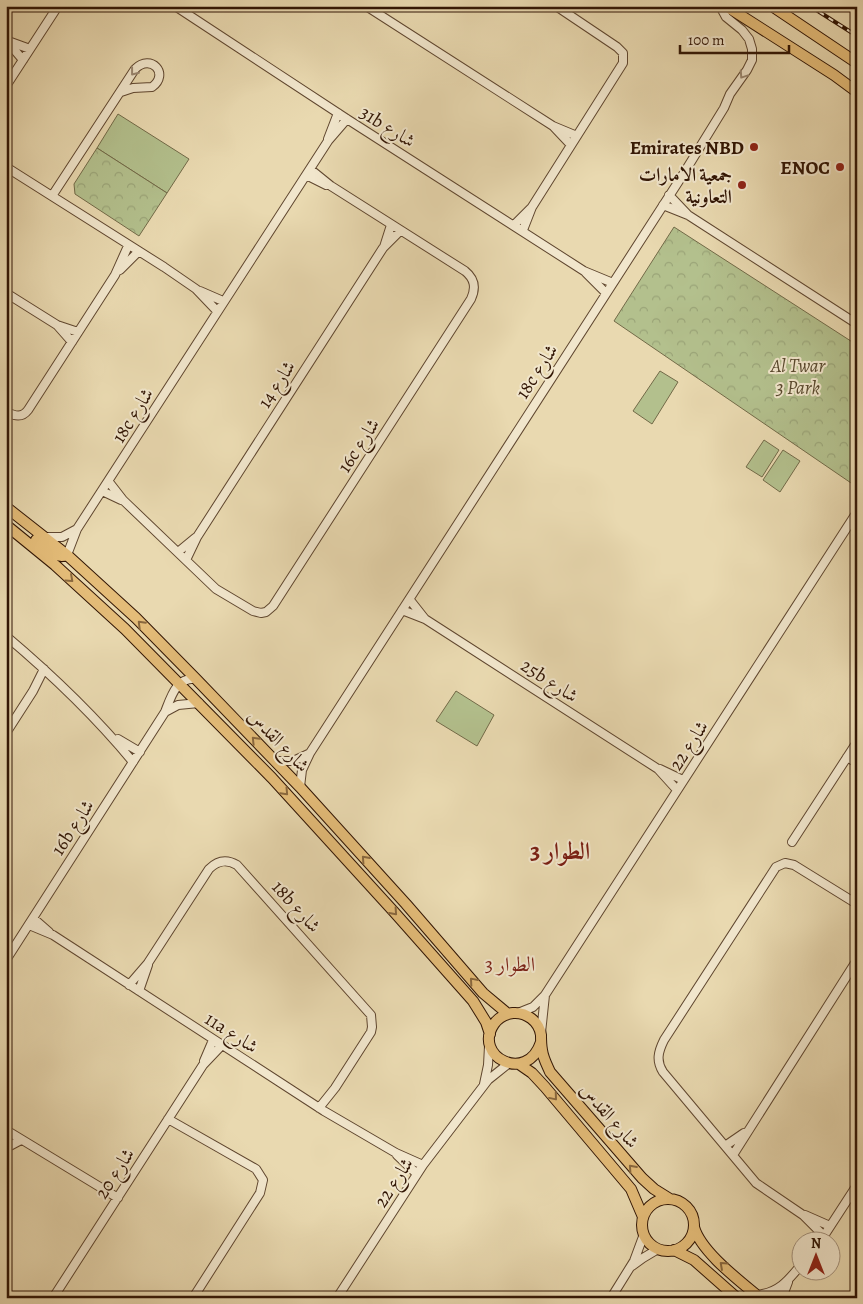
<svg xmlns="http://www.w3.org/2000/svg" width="863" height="1304" viewBox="0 0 863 1304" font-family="Alegreya,Amiri,serif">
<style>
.grass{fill:#b3c08d;stroke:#726a48}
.forest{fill:url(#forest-crowns);stroke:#726a48}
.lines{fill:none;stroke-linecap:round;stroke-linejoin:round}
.minor-casing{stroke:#5f462f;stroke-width:10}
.major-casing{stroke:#311504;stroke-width:12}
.minor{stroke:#f1e6cc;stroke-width:8}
.major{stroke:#e4bc78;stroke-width:10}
.rail-casing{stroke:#311504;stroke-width:4}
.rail{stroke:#f1e6cc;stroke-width:2;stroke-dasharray:5.5;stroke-linecap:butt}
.oneway{stroke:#9b8872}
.oneway2{stroke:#8a683e}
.poi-dot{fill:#8f2418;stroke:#f1e6cc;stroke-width:2}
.labels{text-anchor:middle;stroke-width:4;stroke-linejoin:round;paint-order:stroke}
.street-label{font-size:19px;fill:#311504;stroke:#f1e6cc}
.poi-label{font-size:19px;font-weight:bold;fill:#311504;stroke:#f1e6cc;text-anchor:end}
.park-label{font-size:19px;font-style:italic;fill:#58482d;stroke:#f1e6cc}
.neighbourhood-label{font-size:20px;fill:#7a1f14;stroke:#f1e6cc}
.district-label{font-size:24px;font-weight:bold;fill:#7a1f14;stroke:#f1e6cc}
</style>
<defs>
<pattern id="forest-crowns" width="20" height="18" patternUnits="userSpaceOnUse" patternTransform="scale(1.25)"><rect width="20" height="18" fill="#b3c08d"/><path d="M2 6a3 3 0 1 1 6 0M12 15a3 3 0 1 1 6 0" fill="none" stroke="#9aa478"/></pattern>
</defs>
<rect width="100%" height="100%" fill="#e9d9b0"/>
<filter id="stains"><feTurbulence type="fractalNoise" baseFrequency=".004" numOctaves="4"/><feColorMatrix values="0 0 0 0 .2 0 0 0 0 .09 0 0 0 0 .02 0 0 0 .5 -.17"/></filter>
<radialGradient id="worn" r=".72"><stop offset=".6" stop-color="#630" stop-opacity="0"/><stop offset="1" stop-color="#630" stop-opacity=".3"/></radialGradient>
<path class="grass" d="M118 114 189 159 167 193 97 148Z
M660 371 678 382 652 424 633 411Z
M764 440 779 450 762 477 746 467Z
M783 450 800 461 780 492 763 480Z
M456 691 494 715 477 746 436 721Z"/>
<path class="forest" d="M97 148 167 193 139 236 75 194 74 184Z
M674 227 857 345V481L854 485 614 321Z"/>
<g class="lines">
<g class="minor-casing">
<path id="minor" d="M175 6 347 119 584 271 613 283
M366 6 553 126 577 136
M6 40 23 60
M8 41 30 49
M6 86 58 6
M554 127 571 145
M328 139 338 113
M6 167 164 267 196 289 217 311
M306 175 326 185
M669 195 688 215
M52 196 135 69C151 53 170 74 152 87L133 88 121 92
M663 205 688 215 857 324
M514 225 531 208
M523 230 532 207 623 63V53L617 47 556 6
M384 247 391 225
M120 270 138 252
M586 273 606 293
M200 291 223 301
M6 293 57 325 78 332
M57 325 72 342
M6 412C15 416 22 418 28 410L115 275 128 246
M109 482 123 500 216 589 253 611 261 613 266 612 273 606 471 299C476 288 475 279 465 271L331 186 310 169
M102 491 121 500
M46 537H62L77 529
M178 552 195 538
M67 555 77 529 328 141 347 119
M186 560 197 537 383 248 400 231
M410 600 425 619
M402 610 425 619 658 769 677 790
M6 636C51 674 95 716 133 762
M165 712 178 705 199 703
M6 733 33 691 44 669
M118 739 140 752
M847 757 857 763
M275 761H293L308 754
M660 769 683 780
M300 787 302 770 310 753 684 173 724 108 730 94 747 70 752 60V49L749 39 742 30 726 17 720 6
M792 842 857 742
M33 918 49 932
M29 925 53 935 324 1111 396 1153 423 1165
M6 960 165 712C171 697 176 677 196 679
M129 985 148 963 209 869C218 860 227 859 237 865L371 1015 372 1027 371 1032 335 1088 319 1108
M139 991 148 965
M518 1013 533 1007 545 995 857 512
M541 1033 545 995
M204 1061 213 1040
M484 1084 488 1065 489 1046
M168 1119 256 1169 263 1180 260 1193 193 1298
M6 1130 118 1198
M725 1146 744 1133
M6 1148 21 1140
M397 1155 417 1174
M733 1155 857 960
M805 1215 830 1226
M824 1236 803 1215 756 1183 663 1072C656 1061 658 1052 664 1040L776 867 785 863 794 865 857 904
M820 1242 857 1185
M632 1266 643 1258 658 1249
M756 1295C778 1293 788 1281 800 1266
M53 1298 203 1065 222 1045
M337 1298 423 1165 488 1080 508 1064
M611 1298 634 1261 644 1234
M782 1298 788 1282"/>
</g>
<g class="major-casing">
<path id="major" d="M726 6 834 75 857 92
M772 6 857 63
M6 507 67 555 136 618 196 679 300 787 406 904 483 993 508 1014
M6 525 55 565 125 629 272 778 395 913 473 1001 486 1022 490 1034
M36 540C45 547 55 560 67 555
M541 1042C527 1085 472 1056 494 1024 498 1018 505 1014 513 1013 526 1012 539 1021 541 1035 541 1040 541 1045 542 1050 543 1058 547 1065 550 1072L642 1178 654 1189 670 1199
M519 1064 532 1073 545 1087 631 1189 643 1217
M642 1225a26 26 0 1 1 52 0a26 26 0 1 1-52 0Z
M694 1227C701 1252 740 1281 760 1298
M674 1250 694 1260 737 1298"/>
</g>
<use href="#minor" class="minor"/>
<use href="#major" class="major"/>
<g class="rail-casing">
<path id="rail" d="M810 6 857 36"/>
</g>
<use href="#rail" class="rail"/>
</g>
<defs><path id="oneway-chevron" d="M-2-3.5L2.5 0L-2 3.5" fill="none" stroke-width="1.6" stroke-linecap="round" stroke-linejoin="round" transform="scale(1.25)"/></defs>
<g class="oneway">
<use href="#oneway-chevron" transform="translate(134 72) rotate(128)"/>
<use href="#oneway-chevron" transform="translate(743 75) rotate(124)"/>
</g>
<g class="oneway2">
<use href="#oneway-chevron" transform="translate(70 579) rotate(42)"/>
<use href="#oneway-chevron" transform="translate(141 624) rotate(-135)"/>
<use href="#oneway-chevron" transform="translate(255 740) rotate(-134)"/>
<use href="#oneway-chevron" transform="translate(285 792) rotate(47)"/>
<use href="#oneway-chevron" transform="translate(365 859) rotate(-132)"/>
<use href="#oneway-chevron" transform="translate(394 912) rotate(48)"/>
<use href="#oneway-chevron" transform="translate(473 981) rotate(-131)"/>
<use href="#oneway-chevron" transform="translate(554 1097) rotate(50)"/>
<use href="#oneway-chevron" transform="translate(632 1168) rotate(-132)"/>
<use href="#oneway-chevron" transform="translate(723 1265) rotate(-138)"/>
</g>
<g class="poi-dot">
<circle cx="754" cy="147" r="5"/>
<circle cx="840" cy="167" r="5"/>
<circle cx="742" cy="185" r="5"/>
</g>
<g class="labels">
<g class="street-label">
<text transform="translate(388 126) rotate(32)" y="7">31b شارع</text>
<text transform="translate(536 371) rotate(-57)" y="7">18c شارع</text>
<text transform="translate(276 384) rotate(-57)" y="7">شارع 14</text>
<text transform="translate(132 415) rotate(-58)" y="7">18c شارع</text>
<text transform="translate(358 445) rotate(-57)" y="7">16c شارع</text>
<text transform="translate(550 680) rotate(33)" y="7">25b شارع</text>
<text transform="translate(279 740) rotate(46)" y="7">شارع القدس</text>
<text transform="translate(688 745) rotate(-57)" y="7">شارع 22</text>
<text transform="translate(72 827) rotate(-57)" y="7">16b شارع</text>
<text transform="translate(297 906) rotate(48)" y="7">18b شارع</text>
<text transform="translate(232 1032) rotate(33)" y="7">11a شارع</text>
<text transform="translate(610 1115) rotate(49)" y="7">شارع القدس</text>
<text transform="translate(114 1173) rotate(-57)" y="7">شارع 20</text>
<text transform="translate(393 1182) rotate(-57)" y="7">شارع 22</text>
</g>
<g class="poi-label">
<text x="744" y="154">Emirates NBD</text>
<text x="830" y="174">ENOC</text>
<text x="732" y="181">جمعية الامارات<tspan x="732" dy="22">التعاونية</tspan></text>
</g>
<g class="park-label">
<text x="798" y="372">Al Twar<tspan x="798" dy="22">3 Park</tspan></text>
</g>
<g class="neighbourhood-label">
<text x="510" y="971">الطوار 3</text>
</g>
<g class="district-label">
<text x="560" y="859">الطوار 3</text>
</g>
</g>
<rect width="863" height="1304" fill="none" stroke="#e9d9b0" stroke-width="25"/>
<rect x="8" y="8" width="848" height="1289" fill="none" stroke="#311504" stroke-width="2.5"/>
<rect x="12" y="12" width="838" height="1279" fill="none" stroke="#311504"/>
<g transform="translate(816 1256)"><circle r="24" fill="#f1e6cc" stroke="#a4927c"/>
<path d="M0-4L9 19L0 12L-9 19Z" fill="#8f2418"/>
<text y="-8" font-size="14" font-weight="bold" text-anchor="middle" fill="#311504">N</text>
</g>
<path d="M680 45v8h109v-8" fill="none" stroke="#311504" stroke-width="2.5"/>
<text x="688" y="45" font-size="15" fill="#311504" stroke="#f1e6cc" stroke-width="4" paint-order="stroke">100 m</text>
<rect width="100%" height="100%" filter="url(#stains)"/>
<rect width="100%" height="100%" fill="url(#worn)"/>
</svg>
